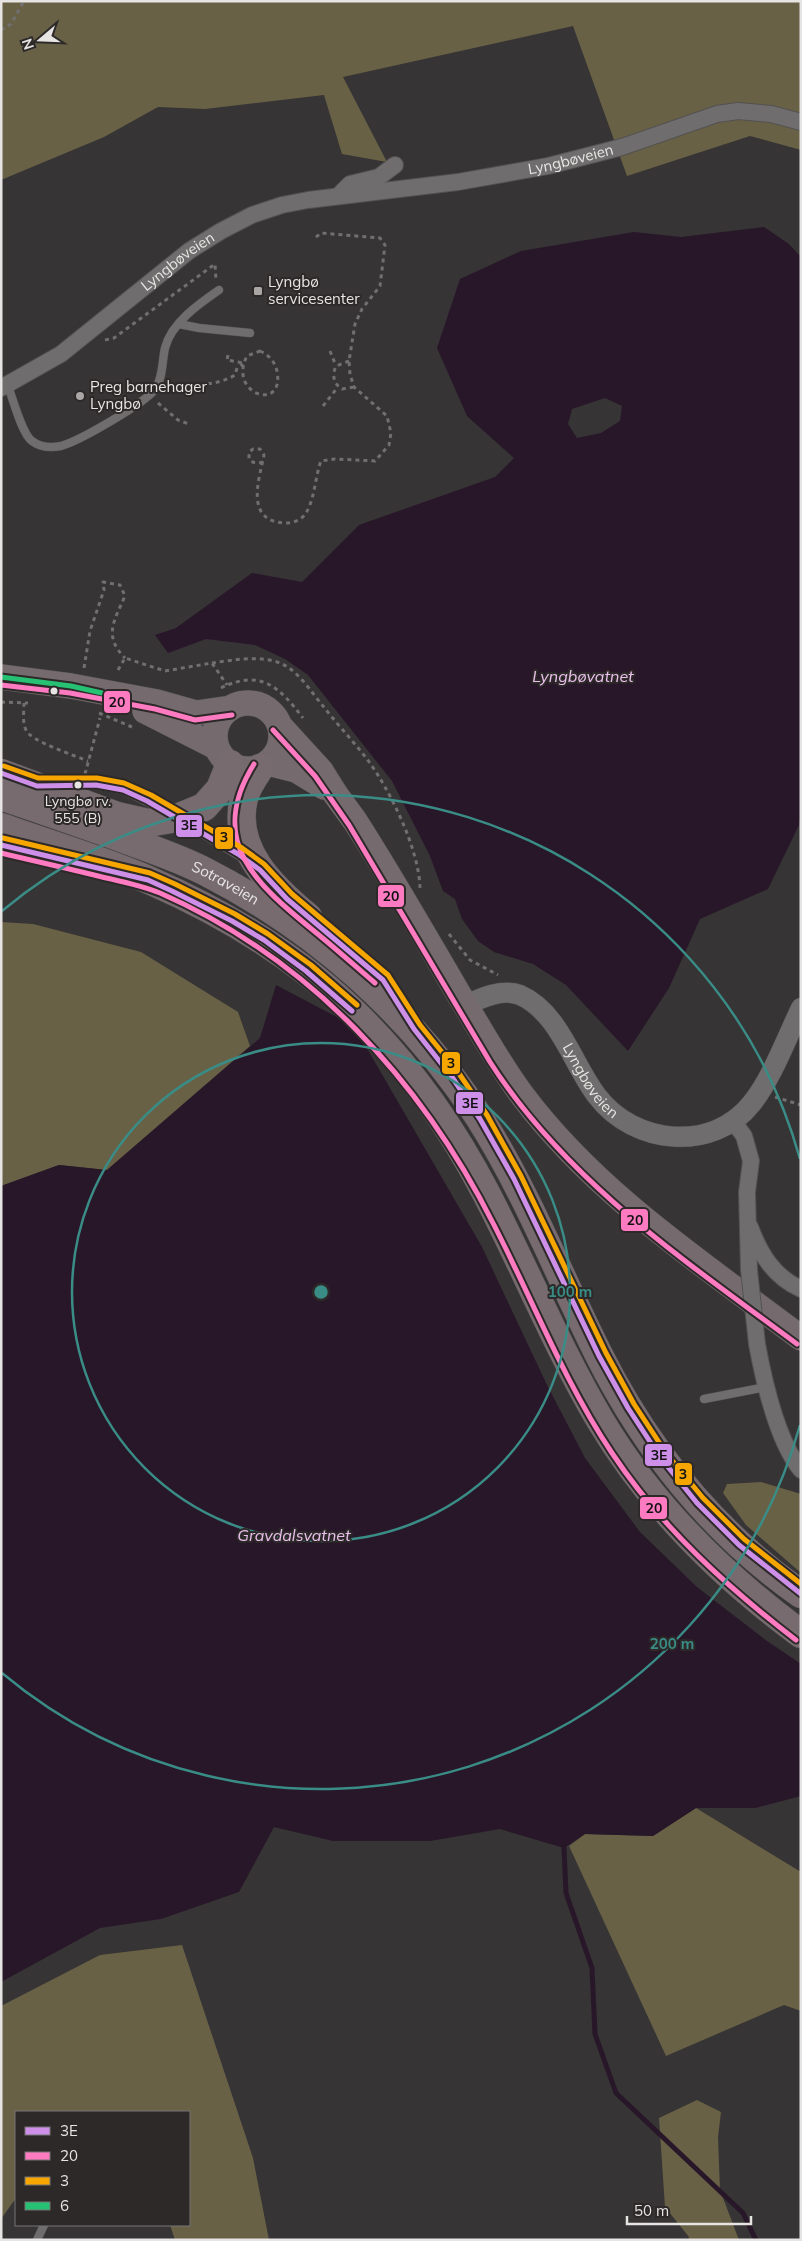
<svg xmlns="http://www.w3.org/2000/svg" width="802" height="2241" viewBox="0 0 802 2241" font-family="Mulish,sans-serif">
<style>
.forest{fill:#686146}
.water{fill:#281729;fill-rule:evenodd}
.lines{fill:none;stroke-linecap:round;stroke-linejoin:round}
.stream{stroke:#281729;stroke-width:5}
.service-casing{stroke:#535151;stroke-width:9}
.minor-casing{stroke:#535151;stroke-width:18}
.tertiary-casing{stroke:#535151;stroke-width:21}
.primary-casing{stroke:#535151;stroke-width:26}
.motorway-casing{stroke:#535151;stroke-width:29}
.path{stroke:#717070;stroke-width:3;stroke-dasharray:4 4;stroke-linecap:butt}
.service{stroke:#6f6d6d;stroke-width:8}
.minor{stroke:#6f6d6d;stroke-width:16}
.tertiary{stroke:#6f6d6d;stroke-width:20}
.primary{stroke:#756b6f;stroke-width:25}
.motorway{stroke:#776b70;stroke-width:28}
.minor-bridge-casing{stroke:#535151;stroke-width:18;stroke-linecap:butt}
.minor-bridge{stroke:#6f6d6d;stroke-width:16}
.bus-1-casing{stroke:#2d2929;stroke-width:9}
.bus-2-casing{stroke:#2d2929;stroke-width:9}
.bus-3-casing{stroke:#2d2929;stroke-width:9}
.bus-4-casing{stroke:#2d2929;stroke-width:9}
.bus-1{stroke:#ce8fe9;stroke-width:5}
.bus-2{stroke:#fe7ac1;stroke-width:5}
.bus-3{stroke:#f7a600;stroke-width:5}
.bus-4{stroke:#26c172;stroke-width:5}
.ring{fill:none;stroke:#3a8c86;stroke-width:2.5}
.poi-dot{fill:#a9a7a6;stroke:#2d2929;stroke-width:2}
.bus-dot{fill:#e7e5e4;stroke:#2d2929;stroke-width:2}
.labels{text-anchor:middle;stroke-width:4;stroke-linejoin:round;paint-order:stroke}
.bus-label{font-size:14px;fill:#e7e5e4;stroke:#2d2929}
.street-label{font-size:15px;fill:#e7e5e4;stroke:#2d2929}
.poi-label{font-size:15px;fill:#e7e5e4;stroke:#2d2929;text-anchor:start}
.water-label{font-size:16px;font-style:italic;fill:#ebc0ed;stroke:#2d2929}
.centre{fill:#3a8c86;stroke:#2d2929;stroke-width:2.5}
.ring-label{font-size:15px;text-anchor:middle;font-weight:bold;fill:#3a8c86;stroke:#2d2929;stroke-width:4;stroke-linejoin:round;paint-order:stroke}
.line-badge{stroke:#2d2929;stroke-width:2}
.pale-badge-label{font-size:14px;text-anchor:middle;font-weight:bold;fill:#111}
</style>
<rect width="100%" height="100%" fill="#363434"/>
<path class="forest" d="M1 1H801V150L750 136 627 176 573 26 343 77 387 162 342 154 324 95 205 109 158 107 104 137 1 180Z
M1 922 33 924 141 952 238 1012 250 1046 107 1170 59 1165 1 1186Z
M761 1482 801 1494V1573L746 1525 723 1493 727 1484Z
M696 1808 801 1872V2011L784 2005 666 2056 569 1846 585 1834 653 1836Z
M182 1945 253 2158 269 2240H175L170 2225H189V2112H16V2198L1 2219V2006L100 1955Z
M697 2100 721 2112 718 2137 720 2190 739 2240H688L689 2237 665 2207 659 2118Z"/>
<path class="water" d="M764 227 789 244 801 257V812L799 825 768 889 700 919 669 988 628 1051 566 985 533 964 494 952 478 941 462 919 455 899 443 891 430 856 392 781 308 675 285 659 255 645 206 639 168 653 155 635 176 628 252 573 302 582 359 525 495 477 514 458 467 416 437 348 460 279 521 251 634 232 681 237ZM605 398 622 406 620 421 601 433 577 438 568 424 572 409Z
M276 985 354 1026 482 1247 547 1385 585 1458 640 1532 697 1587 767 1641 801 1664V1796L755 1808H696L653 1836 585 1834 564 1848 500 1829 430 1841H333L274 1827 239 1892 161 1919 100 1928 1 1982V1186L59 1165 107 1170 260 1038Z"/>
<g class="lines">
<path class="stream" d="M564 1848 566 1893 592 1968 595 2034 616 2093 743 2213 756 2240"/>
<g class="service-casing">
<path id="service" d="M179 324 199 328 250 333
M8 386C13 399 22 434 32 441 41 448 51 448 61 446 79 441 146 403 156 388 163 377 162 361 165 348 171 323 200 303 219 290
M62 785H96L123 790 165 811
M183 822 244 859
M704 1399 766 1387
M37 2240 44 2225"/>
</g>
<g class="minor-casing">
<g id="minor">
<path d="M341 193 350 184 379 177 395 165"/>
<path id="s1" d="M1 388 61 354 189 251 221 231 252 215 282 205 308 200 458 182 548 166 622 147 717 114 738 111 771 114 801 122"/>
<path d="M733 1121 744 1136 751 1161 747 1192 749 1270"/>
<path d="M750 1227C760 1254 774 1277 801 1289"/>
<path d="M757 1344C764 1382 777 1441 801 1470"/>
</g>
</g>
<g class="tertiary-casing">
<g id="tertiary">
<path id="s2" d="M466 1005C481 998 503 988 520 995 559 1012 573 1065 597 1096 634 1145 713 1153 752 1103 772 1078 787 1037 801 1008"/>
</g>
</g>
<g class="primary-casing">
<path id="primary" d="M1 677 71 686 157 702 196 713 231 708
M215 736a33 33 0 1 1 66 0a33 33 0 1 1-66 0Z
M145 711 216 747
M279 725 321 771 336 795 355 821C391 877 424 935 458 993 479 1027 498 1063 522 1095 596 1194 703 1264 801 1338
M268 763 296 770 324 787"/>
</g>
<g class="motorway-casing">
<g id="motorway">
<path d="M260 768C254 777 247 787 244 798 231 849 273 888 308 917"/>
<path d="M1 773 117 816 148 823 177 818 204 807 220 789 230 764"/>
<path id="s3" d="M1 796C42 810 83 824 124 839 151 849 179 858 206 872 317 929 411 1012 479 1117 526 1191 559 1275 598 1353 646 1449 714 1533 801 1594"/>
<path d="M1 827C51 845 103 860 151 881 224 913 292 954 349 1008 405 1061 451 1126 486 1193 525 1268 557 1347 600 1420 651 1506 721 1575 801 1634"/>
</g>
</g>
<path class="path" d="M1 30 11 24 24 1
M105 340 114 338 215 264 216 280
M260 351C269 355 275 362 277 371 285 413 227 394 247 356Z
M330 351 336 366
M228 355 227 360 243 363
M349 361 336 366C332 375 333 383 342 389L354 387
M192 386C207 384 222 383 235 375L237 368 243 364
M158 403 178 420 189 424
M323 406 338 387
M263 462C256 464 253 463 249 459V452L253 449H260L264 455C259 480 244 522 286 523 293 523 302 520 306 513 315 498 315 477 321 461L335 459 375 461 389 445 391 433 387 416 354 387 350 374 349 361 355 324 362 309 380 286 385 245 380 238 321 233 315 238
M212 663C233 660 260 655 280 663 298 670 311 692 323 706 337 724 353 741 367 759 390 790 419 849 420 888
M84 668 90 631 104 590 103 582 120 585 125 596C114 621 103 636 125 658
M118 670 125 658 165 671 212 663 227 685
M221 688C261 668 280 688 303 718
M1 702 28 703
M24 703C24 711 22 722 26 730 30 741 76 756 88 761
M99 713 132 727
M85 774 100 718
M449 934 470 960 498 975
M775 1097 801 1105"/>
<use href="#service" class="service"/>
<use href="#minor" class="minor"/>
<use href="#tertiary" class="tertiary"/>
<use href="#primary" class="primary"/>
<use href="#motorway" class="motorway"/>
<g class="minor-bridge-casing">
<path id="minor-bridge" d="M749 1270 757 1344"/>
</g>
<use href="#minor-bridge" class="minor-bridge"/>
<g class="bus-1-casing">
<path id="bus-1" d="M1 773 37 786 96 785 123 790 147 801 238 854 260 870 287 899 383 980 414 1029 452 1077 480 1119 514 1179 599 1356 628 1408 660 1457 697 1503 739 1545 801 1594
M1 845 148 880 172 891 232 921 264 940 306 971 352 1011"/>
</g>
<g class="bus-2-casing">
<path id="bus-2" d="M1 685 70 693 155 709 195 720 232 715
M273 730 315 776 349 825 490 1062C566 1181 685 1261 797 1344
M254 764C206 841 256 884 314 931 335 948 355 966 375 983
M1 853C34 861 66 868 98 876 119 881 140 885 160 893 310 959 421 1080 494 1225 533 1301 564 1381 612 1453 661 1527 727 1587 796 1640"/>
</g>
<g class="bus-3-casing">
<path id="bus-3" d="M4 766 38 778H97L124 783 151 795 242 848 264 864 292 894 388 975 420 1025 458 1072 487 1115 521 1176 606 1353 634 1404 666 1453 703 1498 744 1539 801 1584
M3 838 150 873 175 884 235 914 268 934 311 965 357 1005"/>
</g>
<g class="bus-4-casing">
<path id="bus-4" d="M1 677 71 686 102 693"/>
</g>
<use href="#bus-1" class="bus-1"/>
<use href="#bus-2" class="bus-2"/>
<use href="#bus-3" class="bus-3"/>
<use href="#bus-4" class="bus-4"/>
</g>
<g class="ring">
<circle cx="321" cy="1292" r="249"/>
<path d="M800 1425A497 497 0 0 1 2 1673M2 911A497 497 0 0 1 800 1159"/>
</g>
<g class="poi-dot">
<rect x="253" y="286" width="10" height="10" rx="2.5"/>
<circle cx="80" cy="396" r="5"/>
</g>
<g class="bus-dot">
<circle cx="54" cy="691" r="4.5"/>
<circle cx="78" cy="785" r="4.5"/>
</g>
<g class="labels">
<g class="bus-label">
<text x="78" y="806">Lyngbø rv.<tspan x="78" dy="17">555 (B)</tspan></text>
</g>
<g class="street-label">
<text dy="5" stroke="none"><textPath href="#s1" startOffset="630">Lyngbøveien</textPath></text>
<text dy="5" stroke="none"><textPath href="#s1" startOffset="218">Lyngbøveien</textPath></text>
<text dy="5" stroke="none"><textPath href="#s3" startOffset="241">Sotraveien</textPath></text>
<text dy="5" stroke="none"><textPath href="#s2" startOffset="169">Lyngbøveien</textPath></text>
</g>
<g class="poi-label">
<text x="268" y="287">Lyngbø<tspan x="268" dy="17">servicesenter</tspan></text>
<text x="90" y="392">Preg barnehager<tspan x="90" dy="17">Lyngbø</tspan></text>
</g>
<g class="water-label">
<text x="583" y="682">Lyngbøvatnet</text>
<text x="294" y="1541">Gravdalsvatnet</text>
</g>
</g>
<circle cx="321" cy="1292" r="8" class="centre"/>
<g class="ring-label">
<text x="570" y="1297">100 m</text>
<text x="672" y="1649">200 m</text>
</g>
<g class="line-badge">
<rect x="103" y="690" width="28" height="24" rx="5" fill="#fe7ac1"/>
<rect x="175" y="814" width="28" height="24" rx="5" fill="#ce8fe9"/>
<rect x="214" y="826" width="20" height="24" rx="5" fill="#f7a600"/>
<rect x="377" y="884" width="28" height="24" rx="5" fill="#fe7ac1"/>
<rect x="441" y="1051" width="20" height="24" rx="5" fill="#f7a600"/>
<rect x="455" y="1091" width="29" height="24" rx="5" fill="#ce8fe9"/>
<rect x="620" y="1208" width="29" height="24" rx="5" fill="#fe7ac1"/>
<rect x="644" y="1443" width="29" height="24" rx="5" fill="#ce8fe9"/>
<rect x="674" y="1462" width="19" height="24" rx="5" fill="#f7a600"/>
<rect x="639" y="1496" width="29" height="24" rx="5" fill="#fe7ac1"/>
</g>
<g class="pale-badge-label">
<text x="117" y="707">20</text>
<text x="189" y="830">3E</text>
<text x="224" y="842">3</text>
<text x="391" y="901">20</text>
<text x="451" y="1068">3</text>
<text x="470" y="1108">3E</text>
<text x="635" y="1225">20</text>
<text x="659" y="1460">3E</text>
<text x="683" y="1479">3</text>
<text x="654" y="1513">20</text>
</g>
<rect width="802" height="2241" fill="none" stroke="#e7e5e4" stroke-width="5"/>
<rect x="15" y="2111" width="175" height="115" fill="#2d2929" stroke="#777474"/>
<rect x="25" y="2127" width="25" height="8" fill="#ce8fe9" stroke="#777474"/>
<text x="60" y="2136" font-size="15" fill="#e7e5e4">3E</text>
<rect x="25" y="2152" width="25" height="8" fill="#fe7ac1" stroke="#777474"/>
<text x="60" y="2161" font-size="15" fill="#e7e5e4">20</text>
<rect x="25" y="2177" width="25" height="8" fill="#f7a600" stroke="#777474"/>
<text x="60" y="2186" font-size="15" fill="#e7e5e4">3</text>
<rect x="25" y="2202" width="25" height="8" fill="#26c172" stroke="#777474"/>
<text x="60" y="2211" font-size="15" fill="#e7e5e4">6</text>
<g transform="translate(40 40) rotate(251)" stroke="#2d2929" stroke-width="4" paint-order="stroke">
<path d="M0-4L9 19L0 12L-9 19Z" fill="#e7e5e4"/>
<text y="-8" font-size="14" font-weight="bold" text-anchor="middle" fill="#e7e5e4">N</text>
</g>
<path d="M627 2216v8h124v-8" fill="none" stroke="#e7e5e4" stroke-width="2.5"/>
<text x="634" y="2216" font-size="15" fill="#e7e5e4" stroke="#2d2929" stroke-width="4" paint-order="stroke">50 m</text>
</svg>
